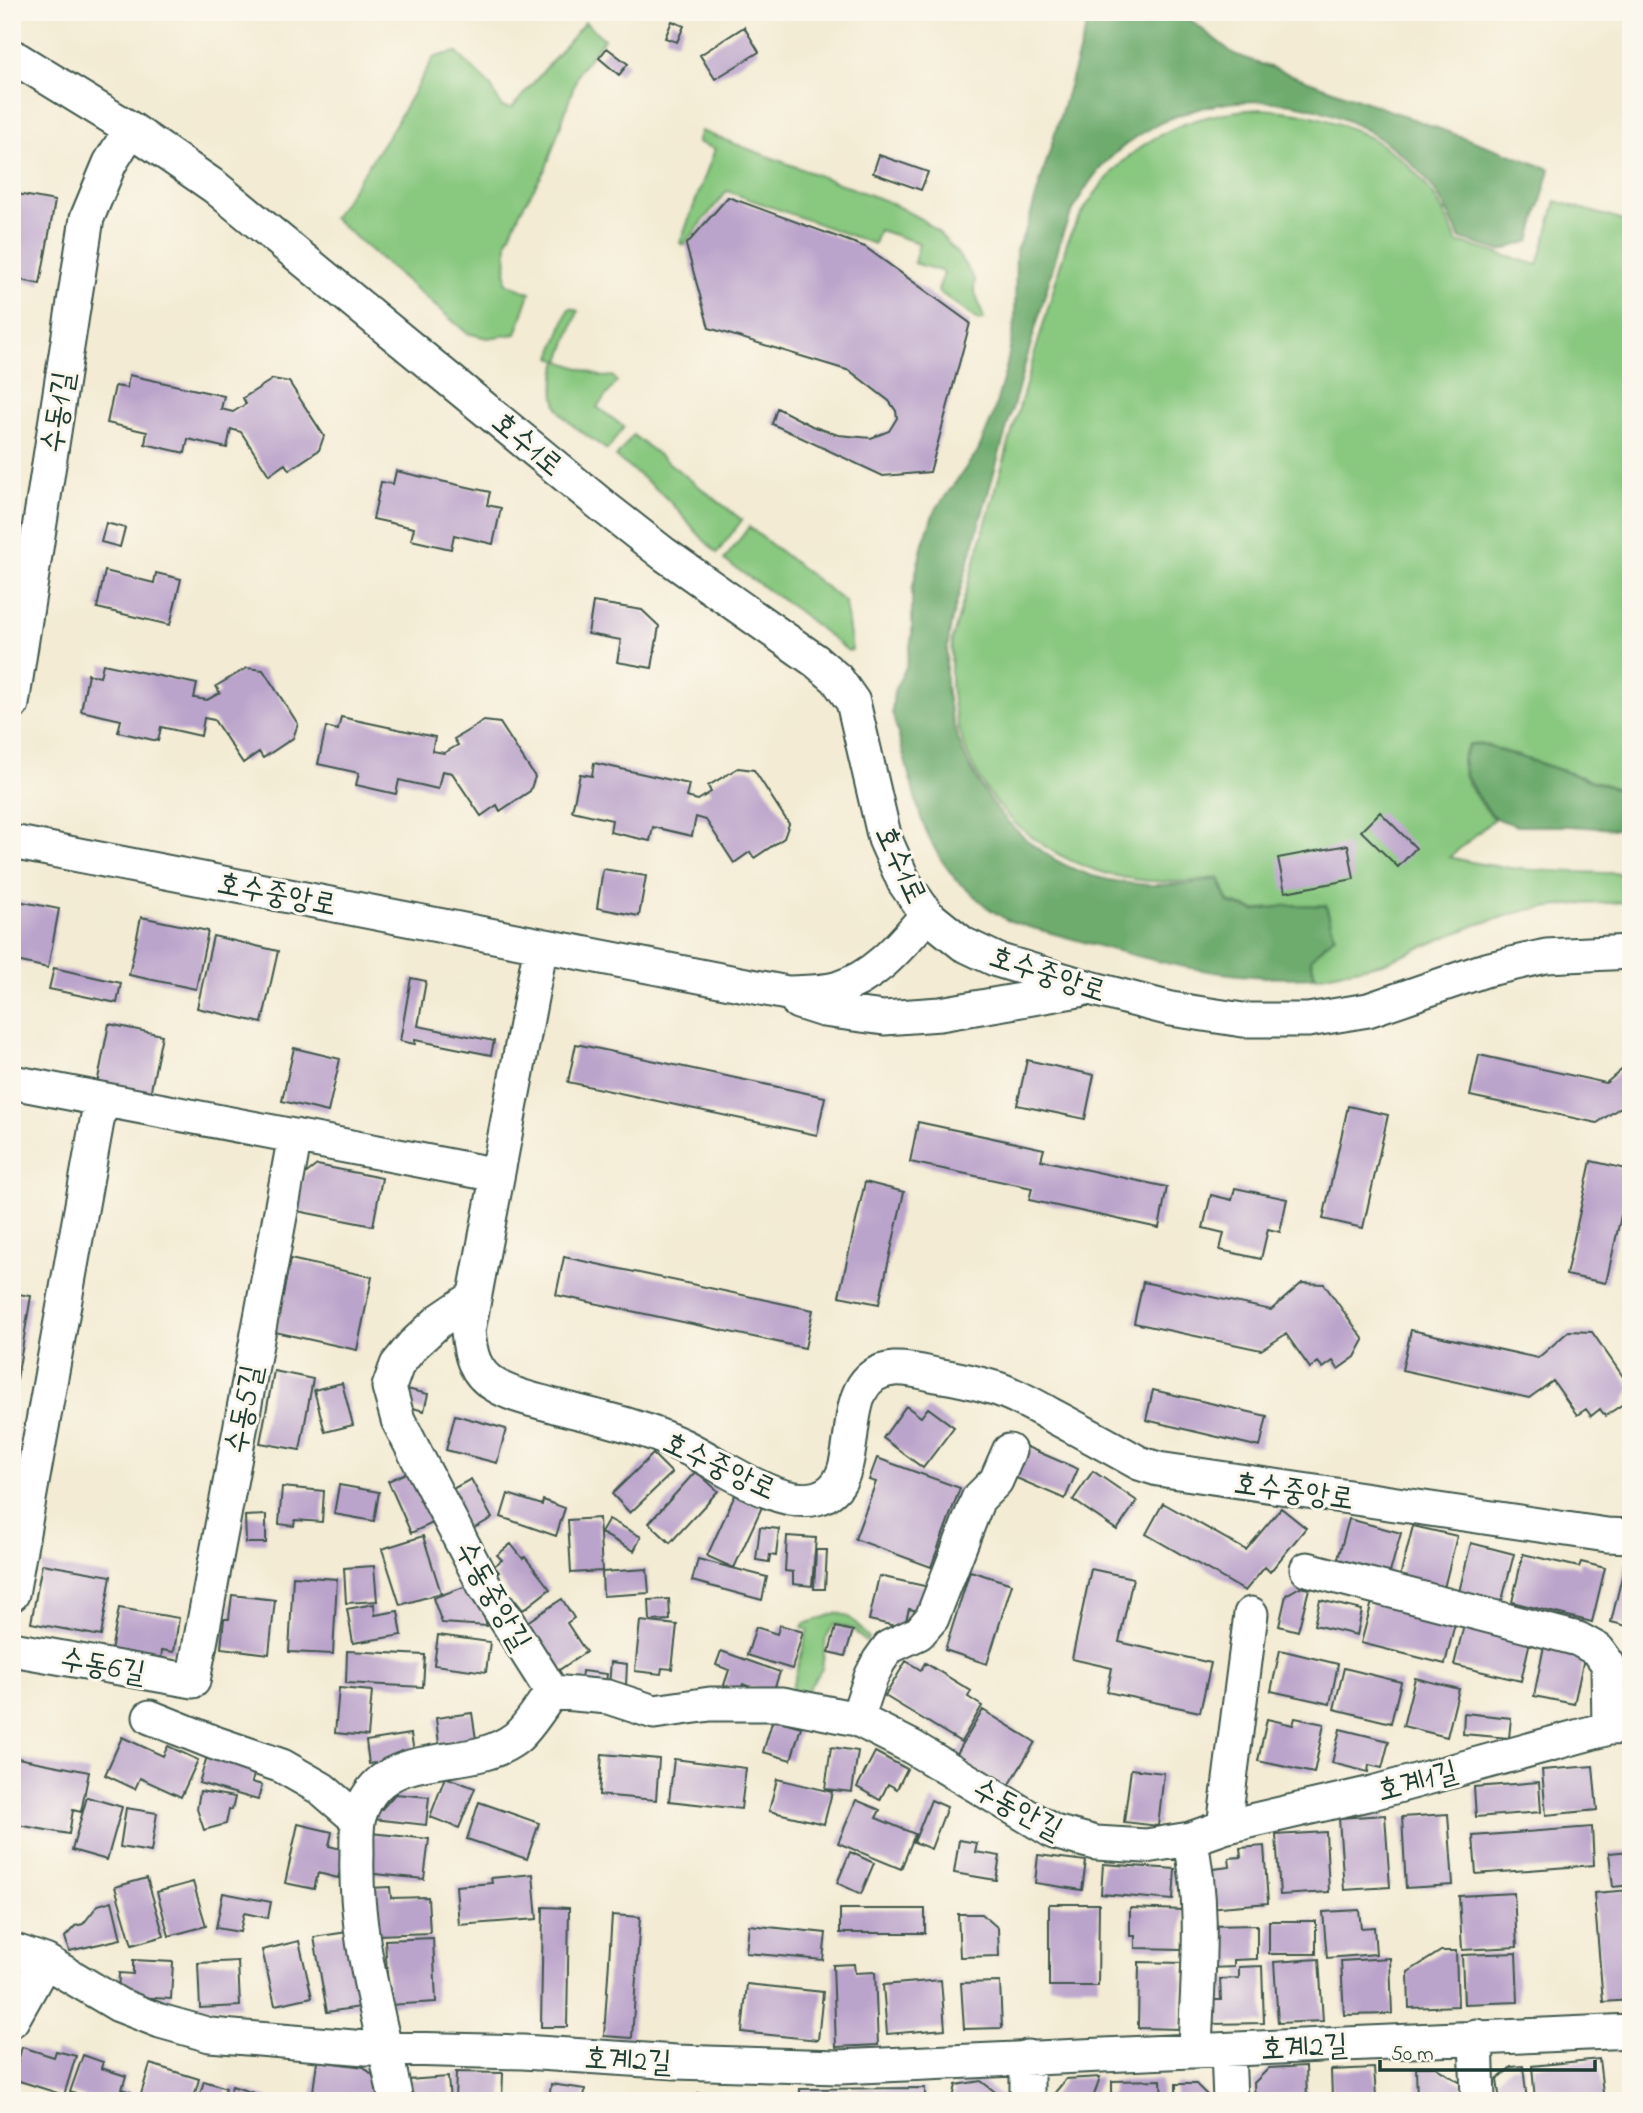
<svg xmlns="http://www.w3.org/2000/svg" width="1643" height="2113" viewBox="0 0 1643 2113" font-family="'Indie Flower','Poor Story',sans-serif">
<style>
.green{fill:#88c87f;stroke:#54825a;stroke-width:2}
.forest{fill:#6eac6e;stroke:#467451;stroke-width:2}
.building{fill:#bba4cb}
.lines{fill:none;stroke-linecap:round;stroke-linejoin:round}
.minor-casing{stroke:#3f574c;stroke-width:37}
.minor{stroke:#fff;stroke-width:33}
.labels{text-anchor:middle;stroke-width:6;stroke-linejoin:round;paint-order:stroke}
.street-label{font-size:30px;fill:#1f3d34;stroke:#fbf7ec}
</style>
<rect width="100%" height="100%" fill="#fbf7ec"/>
<filter id="ink" filterUnits="userSpaceOnUse"><feTurbulence type="fractalNoise" baseFrequency=".0143" numOctaves="2"/><feDisplacementMap in="SourceGraphic" scale="14" xChannelSelector="R" yChannelSelector="G"/><feConvolveMatrix kernelMatrix="1 2 1 2 8 2 1 2 1" color-interpolation-filters="sRGB"/></filter>
<filter id="wash" filterUnits="userSpaceOnUse"><feTurbulence type="fractalNoise" baseFrequency=".00686" numOctaves="4" result="noise"/><feDisplacementMap in="SourceGraphic" scale="28" xChannelSelector="R" yChannelSelector="G"/><feGaussianBlur stdDeviation="1.57" result="paint"/><feColorMatrix in="noise" values="0 0 0 0 0 0 0 0 0 0 0 0 0 0 0 0 0 1.4 0 .05"/><feComposite in="paint" operator="in"/></filter>
<g filter="url(#wash)">
<rect width="100%" height="100%" fill="#f3ebd3"/>
<path class="green" d="M585 22 604 39 579 71 546 168 521 210 507 241 506 283 530 293 516 334 487 338 467 333 333 218 392 130 434 57 456 52 490 85 502 107 512 108Z
M1261 109C1352 114 1425 154 1457 242L1538 265 1556 201 1631 223V793L1480 743 1469 744C1467 749 1462 755 1462 760 1461 781 1481 804 1494 819L1450 857C1507 873 1571 871 1631 874V902L1577 904 1527 910 1476 925 1383 963 1316 977 1311 959 1335 936 1326 905H1289L1256 910 1229 902 1219 877C1091 902 967 828 952 694 950 676 951 658 952 640L1068 239C1109 155 1167 114 1261 109Z
M701 131 891 203 921 219 938 232 957 253 975 280 974 289 984 319 979 321 938 291 944 272 914 263 919 243 879 230 874 244 727 191 684 245 680 243 715 149 697 142Z
M571 308 578 311 560 361 603 377 613 376 617 382 597 407 624 427 607 450C566 419 545 417 558 360L551 357 568 310Z
M633 435 742 520 717 553C696 534 683 514 664 496 649 482 632 470 616 457Z
M749 527 845 602 852 650 848 651 797 610 724 560Z
M836 1613C852 1615 860 1627 869 1639L865 1642 853 1629 834 1624 826 1638 822 1669 804 1695H790L808 1630 802 1628 804 1624Z"/>
<path class="forest" d="M1091 12H1180L1234 54 1550 169 1530 241 1500 251 1460 239C1450 215 1437 190 1419 171 1336 84 1195 76 1108 160 1088 180 1074 206 1063 232L952 619C947 644 944 669 947 693 958 768 1006 841 1076 870 1120 888 1173 888 1218 879L1228 903 1255 911 1289 905 1326 906 1334 936 1310 959 1315 977C1213 983 1126 953 1029 927L1007 920 988 908 956 880 940 858 929 838 920 815 892 712 894 691 906 667 912 636V590L923 543 934 512 978 451 992 418 1006 369 1015 323 1016 250 1027 227Z
M1480 744 1631 794V830L1569 826H1518L1495 818 1476 794 1466 775 1463 759 1469 745Z"/>
<g id="blocks">
<path class="building" d="M672 21 684 26 677 42 665 38Z
M744 27 759 52 715 79 700 55Z
M607 48 628 64 619 75 599 58Z
M879 155 928 172 921 190 873 173Z
M12 193 55 201 40 284 12 278Z
M728 197 865 247 970 323 930 472 883 476 772 424 777 408 812 426 838 435 871 438 889 431 897 418 896 411 889 401 850 371 709 328 686 245Z
M129 375 224 396 221 409 233 412 246 404 243 398 273 379 289 382 324 436 319 450 289 470 285 464 269 475 241 432 231 429 227 448 188 439 185 453 145 444 147 432 107 423 115 386 127 388Z
M396 471 490 492 487 505 501 508 493 544 454 535 451 549 411 540 414 528 373 519 381 482 393 484Z
M106 523 125 528 120 547 101 542Z
M105 571 154 583 156 573 181 579 170 625 97 608Z
M593 602 642 610 659 626 652 668 617 662 621 640 588 634Z
M103 664 197 684 194 698 207 700 220 693 216 686 247 668 263 670 298 724 293 738 263 758 259 752 243 763 214 720 204 718 201 736 161 727 158 741 118 732 121 720 81 711 88 674 100 677Z
M341 717 435 737 432 751 444 753 458 745 454 739 484 721 500 723 535 777 530 791 500 811 497 805 481 816 452 773 442 771 438 789 399 780 396 794 356 785 359 773 318 764 326 727 338 730Z
M594 763 689 784 686 797 698 800 711 792 708 786 738 768 754 770 789 824 784 838 754 858 750 852 734 863 706 820 696 817 692 836 653 827 650 841 610 832 612 820 572 811 580 774 592 776Z
M1380 812 1416 848 1398 867 1361 831Z
M1348 845 1354 879 1285 892 1278 858Z
M603 869 646 876 639 916 597 908Z
M18 901 59 909 48 968 12 960V931Z
M141 917 208 931 196 989 129 975Z
M213 936 278 951 262 1023 197 1008Z
M54 968 121 983 117 1003 49 989Z
M411 978 426 981 418 1026 494 1041 491 1055 415 1040V1044L400 1041Z
M109 1024 162 1035 150 1095 97 1084Z
M576 1044 825 1097 817 1135 568 1082Z
M294 1048 340 1059 328 1112 282 1101Z
M1479 1055 1606 1083 1631 1062V1120L1621 1107 1597 1123 1470 1096Z
M1027 1060 1094 1075 1085 1119 1017 1105Z
M1348 1106 1388 1115 1363 1228 1323 1219Z
M918 1122 1044 1149 1041 1160 1167 1187 1159 1228 1029 1200 1032 1188 910 1162Z
M1591 1161 1631 1170 1606 1283 1566 1275Z
M317 1165 382 1178 373 1226 297 1211 304 1175Z
M865 1182 904 1192 879 1304 839 1296Z
M1235 1188 1287 1199 1280 1232 1268 1229 1261 1259 1220 1250 1224 1233 1203 1228 1211 1195 1232 1200Z
M564 1257 813 1310 805 1348 556 1295Z
M290 1259 372 1277 357 1350 275 1332Z
M1143 1282 1271 1310 1302 1283 1324 1284 1364 1340 1355 1357 1338 1369 1333 1361 1323 1368 1318 1362 1310 1368 1286 1334 1261 1350 1134 1323Z
M12 1293 31 1296 17 1379 12 1378Z
M1411 1330 1538 1358 1569 1331 1592 1332 1631 1388 1623 1404 1605 1416 1600 1409 1591 1416 1586 1409 1577 1415 1553 1381 1529 1398 1402 1370Z
M274 1371 313 1379 300 1450 260 1443Z
M342 1383 353 1425 325 1432 314 1390Z
M398 1387 428 1394 424 1411 405 1406Z
M1153 1390 1267 1416 1260 1447 1146 1420Z
M906 1406 921 1417 928 1408 954 1427 923 1468 883 1438Z
M455 1415 506 1429 497 1463 446 1450Z
M1020 1444 1078 1469 1065 1499 1007 1474Z
M653 1454 672 1473 630 1513 612 1494Z
M877 1458 960 1488 931 1567 855 1539 876 1482 869 1480Z
M410 1471 433 1523 411 1533 388 1481Z
M696 1471 718 1491 670 1543 649 1523Z
M1093 1471 1137 1501 1117 1530 1073 1500Z
M471 1479 492 1518 469 1531 447 1492Z
M339 1485 379 1492 374 1521 334 1514Z
M282 1487 324 1491 322 1522 295 1520 294 1526 279 1524Z
M508 1494 542 1505 543 1500 565 1508 556 1536 501 1517Z
M735 1495 762 1507 734 1568 707 1556Z
M1163 1503 1246 1550 1281 1508 1306 1528 1270 1572 1265 1567 1245 1591 1146 1534Z
M266 1515V1543H246L245 1516Z
M599 1518 602 1571 571 1573 568 1520Z
M609 1519 641 1537 634 1551 601 1533Z
M1349 1519 1401 1533 1389 1576 1337 1562Z
M1413 1526 1457 1536 1444 1588 1400 1577Z
M760 1527 779 1529 776 1556 770 1555 769 1562 756 1560Z
M423 1536 441 1593 400 1605 382 1549Z
M787 1536 816 1538 812 1586 793 1584V1572L785 1571Z
M1471 1543 1514 1554 1501 1604 1459 1592Z
M511 1544 523 1559 525 1557 550 1589 523 1610 495 1575 499 1572 494 1566 502 1560 497 1555Z
M816 1550H827L825 1589H814Z
M1523 1554 1579 1567 1581 1562 1605 1568 1592 1622 1512 1602Z
M698 1559 767 1577 762 1600 692 1581Z
M42 1564 111 1576 101 1636 31 1623Z
M1625 1564 1631 1566V1627L1611 1622Z
M374 1566 377 1601 346 1603 344 1568Z
M647 1569 649 1593 603 1596 602 1572Z
M1091 1569 1133 1578 1119 1642 1211 1663 1200 1712 1107 1692 1112 1668 1072 1659Z
M970 1571 1012 1584 987 1664 945 1650Z
M293 1576 337 1579 333 1654 289 1652Z
M879 1576 929 1587 923 1612 909 1609 904 1628 869 1620Z
M472 1584 487 1626 442 1623 433 1598Z
M1300 1587 1309 1589 1298 1631 1279 1626 1286 1595Z
M232 1595 275 1600 269 1654 221 1648 224 1619H229Z
M562 1599 574 1618 567 1623 586 1652 556 1672 524 1624Z
M669 1599 670 1620 650 1621 649 1600Z
M1320 1600 1362 1610 1357 1635 1314 1625Z
M1372 1602 1455 1623 1445 1664 1361 1643Z
M374 1604 375 1615 398 1611 402 1635 353 1643 347 1609Z
M119 1608 179 1618 174 1652 162 1650 161 1660 111 1651Z
M640 1621 677 1625 672 1669 662 1668 661 1674 635 1671Z
M780 1625 803 1632 792 1669 747 1655 756 1627 777 1634Z
M1464 1625 1530 1641 1521 1681 1454 1665Z
M836 1627 853 1631 845 1656 829 1652Z
M438 1635 490 1642 486 1672 434 1665Z
M1544 1646 1585 1654 1574 1704 1534 1696Z
M1280 1650 1338 1664 1330 1704 1271 1691Z
M347 1651 425 1655 423 1687 346 1683Z
M721 1651 780 1672 772 1695 743 1684 740 1691 724 1685 729 1670 716 1665Z
M906 1661 921 1670 925 1663 971 1691 968 1697 982 1706 961 1742 885 1696Z
M611 1662 627 1664 626 1686 609 1685Z
M1344 1668 1401 1682 1391 1723 1334 1709Z
M582 1671 607 1674 605 1690 580 1687Z
M1415 1678 1459 1689 1447 1737 1403 1726Z
M1624 1681H1631V1714H1626Z
M339 1688 372 1691 368 1736 335 1733Z
M983 1710 1035 1742 1007 1789 955 1757Z
M472 1713 476 1739 439 1744 436 1718Z
M1464 1713 1511 1718 1509 1738 1463 1734Z
M1295 1718 1324 1724 1314 1773 1258 1761 1267 1719 1293 1725Z
M773 1719 801 1727 791 1760 763 1752Z
M1340 1729 1389 1741 1382 1768 1369 1765 1368 1772 1332 1763Z
M411 1734 415 1758 369 1764 366 1741Z
M122 1737 163 1756 168 1746 198 1760 181 1797 140 1778 135 1789 105 1775Z
M831 1747 858 1751 852 1792 825 1789Z
M875 1752 907 1769 897 1789 888 1784 880 1800 857 1787Z
M208 1753 256 1767 252 1782 262 1785 258 1800 199 1783Z
M602 1754 659 1759 656 1800 599 1795Z
M12 1757 89 1772 81 1812 73 1810 69 1834 12 1824Z
M674 1759 746 1768 741 1809 669 1801Z
M1593 1766 1597 1810 1546 1815 1542 1770Z
M1131 1769 1164 1773 1158 1826 1124 1822Z
M445 1777 475 1788 459 1828 430 1817Z
M777 1779 832 1792 824 1824 769 1811Z
M1539 1782 1541 1812 1476 1817 1474 1787Z
M200 1791 235 1797 232 1810 229 1809 226 1824 204 1830 197 1809Z
M395 1794 429 1797 426 1825 373 1819Z
M87 1797 122 1807 107 1860 72 1850Z
M856 1800 880 1810 876 1818 915 1834 901 1869 838 1843Z
M931 1800 947 1807 931 1849 914 1842Z
M479 1802 539 1823 527 1859 467 1839Z
M126 1808 157 1813 151 1852 120 1847Z
M1448 1814 1453 1885 1406 1888 1402 1817Z
M1385 1815 1390 1887 1344 1890 1339 1818Z
M298 1824 332 1832 329 1846 345 1850 338 1878 318 1873 314 1889 285 1883Z
M1592 1827 1594 1865 1476 1874 1473 1836Z
M1326 1832 1329 1892 1280 1895 1276 1835Z
M370 1833 429 1839 424 1879 366 1873Z
M959 1840 977 1843 975 1852 1000 1856 996 1880 954 1873Z
M1264 1846 1268 1903 1208 1908 1205 1870 1230 1867 1229 1858 1241 1857 1240 1848Z
M1631 1851V1885L1613 1887 1609 1853Z
M850 1852 874 1863 861 1894 837 1883Z
M1038 1855 1086 1861 1082 1890 1035 1883Z
M1103 1864 1175 1869 1173 1900 1101 1894Z
M533 1874 537 1919 459 1925 456 1886 492 1883 491 1878Z
M147 1878 164 1936 132 1945 115 1887Z
M193 1882 206 1926 169 1936 157 1892Z
M390 1887 391 1898 428 1897 430 1933 377 1935 368 1888Z
M1631 1890V1938H1627L1631 2000 1603 2002 1594 1893Z
M223 1893 271 1902 268 1918 244 1913 240 1932 216 1928Z
M1514 1893 1517 1947 1462 1950 1459 1896Z
M112 1901 121 1939 69 1951 65 1937 75 1926 83 1924 98 1905Z
M1049 1904H1099L1098 1986H1049Z
M543 1907 569 1908 567 2027H541Z
M1130 1908 1183 1910 1182 1949 1135 1948V1936H1130Z
M840 1909H925V1933H840Z
M1359 1910 1361 1928 1374 1927 1376 1954 1327 1958 1323 1912Z
M958 1914H982L998 1928 999 1956 960 1957Z
M612 1915 640 1917 632 2038 604 2036Z
M1269 1921H1316V1954H1269Z
M749 1925 826 1933 823 1960 746 1953Z
M1257 1925V1959L1234 1960V1967L1211 1968 1209 1926Z
M354 1931 367 2006 327 2012 314 1937Z
M433 1938 436 2002 389 2005 385 1940Z
M299 1941 312 1997 275 2005 262 1950Z
M1441 1951H1456L1458 2006 1409 2008 1408 1972Z
M1516 1953 1518 2002 1464 2004 1462 1955Z
M1390 1958 1392 2014 1344 2015 1341 1961Z
M1319 1959 1323 2021 1278 2023 1274 1962Z
M133 1960 173 1962 171 1999 118 1996 119 1973 133 1974Z
M238 1961 240 2006 200 2008 198 1963Z
M1139 1962 1182 1963 1180 2029 1138 2028Z
M854 1964 855 1973 875 1972 878 2045 836 2047 833 1965Z
M1262 1966 1264 2023 1211 2024 1210 2000H1221L1220 1979 1239 1978V1967Z
M941 1980 945 2029 887 2034 883 1985Z
M1000 1982 1002 2028 964 2029 961 1983Z
M747 1984 823 1992 818 2040 742 2032Z
M22 2047 54 2057 56 2051 76 2056 64 2095 13 2079Z
M83 2055 103 2062 101 2068 126 2076 122 2089 131 2092 127 2101H95L70 2092Z
M1599 2059 1604 2101H1535L1532 2066Z
M317 2061 364 2067 383 2085 382 2101 312 2099Z
M150 2064 199 2079 193 2101H139Z
M1306 2066 1307 2101H1255L1254 2083 1269 2068Z
M1523 2066 1527 2101H1500L1497 2080 1511 2067Z
M1416 2067H1435L1462 2084V2101H1417Z
M1374 2068 1376 2096 1332 2097 1331 2070Z
M456 2072 503 2073 502 2101 455 2099Z
M448 2077 450 2101H410L408 2080Z
M1100 2077 1092 2101H1048L1066 2079Z
M1161 2080 1162 2101H1106V2095H1112V2081Z
M204 2081 226 2088 222 2101H198Z
M981 2081 1007 2101H963L953 2098 956 2085Z
M551 2084 585 2089 584 2101H549Z
M1176 2084H1196L1210 2098V2101H1176Z
M232 2086 275 2100V2101H227Z
M925 2088V2101H800V2089Z
M698 2093 719 2100V2101H696Z"/>
</g>
</g>
<g filter="url(#ink)">
<use href="#blocks" fill-opacity="0" stroke="#3f574c" stroke-width="2"/>
<g class="lines">
<g class="minor-casing">
<path id="minor" d="M12 56 131 129 215 187 604 507 664 554 816 661 837 679 853 702 885 839 904 882 927 915 963 944 997 960 1090 988 1171 1009 1243 1020H1308L1368 1010 1485 970 1546 956 1631 952
M12 704 87 218 110 163 131 129
M12 842 787 993C803 992 821 993 836 989 876 977 901 945 927 915
M541 945 468 1331C470 1353 474 1373 495 1385 512 1396 535 1400 555 1406 597 1417 641 1426 681 1445 717 1461 777 1509 817 1498 874 1483 826 1375 894 1369 907 1368 923 1372 936 1375 957 1378 978 1383 998 1389 1018 1396 1037 1407 1055 1417 1083 1432 1111 1447 1139 1463L1158 1469 1607 1535 1631 1536
M798 1002 823 1010 884 1018 940 1014 1079 990
M12 1082 497 1175
M1307 1569 1578 1639 1598 1650 1608 1664 1609 1728
M12 1594 101 1099
M12 1649 193 1681 295 1136
M552 1692 608 1697 654 1712 710 1704H782L857 1719 912 1747 1054 1832 1096 1843 1146 1846 1190 1839C1206 1908 1197 1981 1195 2051
M150 1717 215 1743 282 1766 322 1789 358 1820
M857 1719 871 1677 879 1661 889 1647 919 1633 932 1618 978 1499 996 1481 1009 1451
M1224 1827 1251 1614
M1190 1839 1224 1827 1372 1793 1609 1728 1631 1727
M12 1950 45 1961 119 2005 160 2021 210 2035 366 2048 523 2052 676 2062 839 2067 1631 2031
M12 2020 45 1961
M1476 2036 1478 2101
M1228 2050 1230 2101
M396 2101C381 2020 354 1937 357 1854 357 1842 356 1828 359 1817 366 1793 380 1777 404 1769 441 1756 483 1763 516 1738 530 1726 541 1706 552 1692L484 1585 398 1420 389 1387 397 1365 413 1345 440 1320 474 1297
M1027 2101V2057"/>
</g>
<use href="#minor" class="minor"/>
</g>
</g>
<g class="labels">
<g class="street-label">
<text transform="translate(57 412) rotate(-81)" y="10">수동1길</text>
<text transform="translate(528 443) rotate(40)" y="10">호수1로</text>
<text transform="translate(902 864) rotate(65)" y="10">호수1로</text>
<text transform="translate(277 893) rotate(11)" y="10">호수중앙로</text>
<text transform="translate(1048 973) rotate(18)" y="10">호수중앙로</text>
<text transform="translate(243 1409) rotate(-79)" y="10">수동5길</text>
<text transform="translate(720 1465) rotate(25)" y="10">호수중앙로</text>
<text transform="translate(1294 1490) rotate(8)" y="10">호수중앙로</text>
<text transform="translate(494 1595) rotate(60)" y="10">수동중앙길</text>
<text transform="translate(103 1665) rotate(10)" y="10">수동6길</text>
<text transform="translate(1417 1780) rotate(-15)" y="10">호계1길</text>
<text transform="translate(1018 1808) rotate(28)" y="10">수동안길</text>
<text transform="translate(1304 2046) rotate(-3)" y="10">호계2길</text>
<text transform="translate(628 2059) rotate(3)" y="10">호계2길</text>
</g>
</g>
<rect width="1643" height="2113" fill="none" stroke="#fbf7ec" stroke-width="42"/>
<path d="M1380 2060v10h215v-10" fill="none" stroke="#1f3d34" stroke-width="3.5"/>
<text x="1391" y="2060" font-size="21" fill="#1f3d34" stroke="#fbf7ec" stroke-width="5" paint-order="stroke">50 m</text>
</svg>
